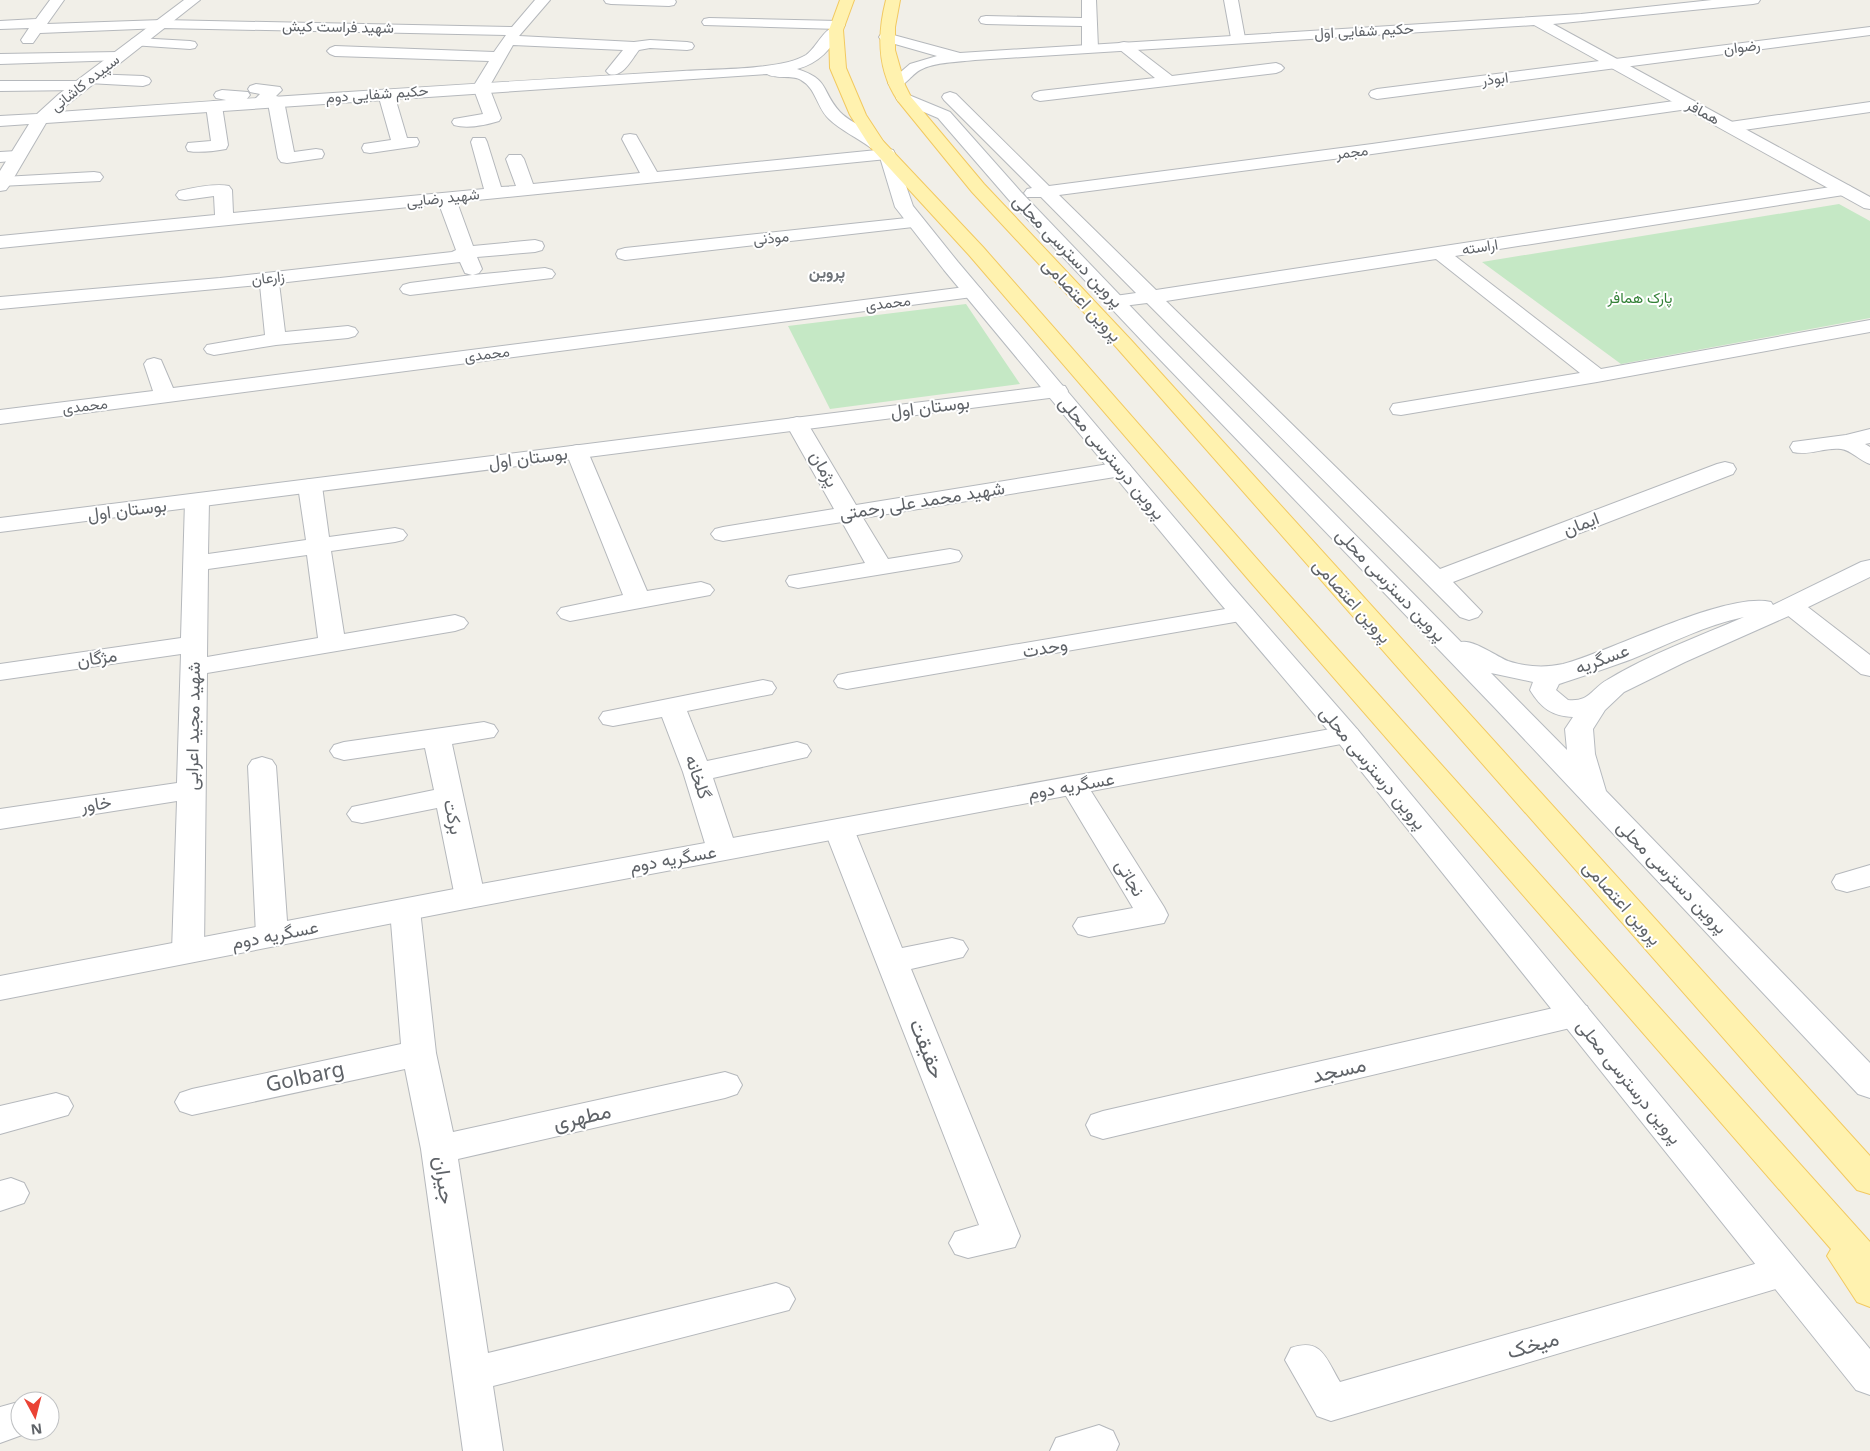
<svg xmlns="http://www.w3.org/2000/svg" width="1870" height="1451" viewBox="0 0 1870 1451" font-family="'Noto Sans',Vazirmatn,sans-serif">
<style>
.green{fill:#c5e8c5}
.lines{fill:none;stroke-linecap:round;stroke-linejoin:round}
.minor-casing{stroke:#b5b8bc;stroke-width:2}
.tertiary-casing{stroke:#b5b8bc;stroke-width:2}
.secondary-casing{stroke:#b6babf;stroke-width:2}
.primary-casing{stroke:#f2c960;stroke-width:2}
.minor{fill:#fff;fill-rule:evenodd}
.tertiary{fill:#fff;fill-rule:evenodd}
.secondary{fill:#fff;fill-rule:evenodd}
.primary{fill:#fff2af;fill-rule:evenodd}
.labels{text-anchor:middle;stroke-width:4;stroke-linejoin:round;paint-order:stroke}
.far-street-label{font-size:15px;fill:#5f6368;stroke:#fff}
.far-park-label{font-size:15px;fill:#348238;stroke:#fff}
.far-quarter-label{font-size:16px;font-weight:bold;fill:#70757a;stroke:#fff}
.street-label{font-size:18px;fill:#5f6368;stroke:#fff}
.near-street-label{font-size:21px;fill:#5f6368;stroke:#fff}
</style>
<rect width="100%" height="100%" fill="#f1efe8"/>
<path class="green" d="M1839 204 1870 221V318L1621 364 1482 262Z
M966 304 1020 384 830 409 788 326Z"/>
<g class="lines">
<g class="minor-casing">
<path id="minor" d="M50 0H64L47 24 162 20 512 27 535 0H550L519 36 634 42 650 40 687 42 692 43 694 46 692 49 687 50 650 48 639 50C631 60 623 78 609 74L606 71 623 50 513 45 489 87 501 118 499 121C486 125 467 129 454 125L452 122 454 119 483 114 473 87 489 61 335 56 330 54 327 51 330 48 335 46 494 52 506 35 162 28 40 33 33 43H23L21 40 29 28 0 29V21L36 19Z
M604 0H675L676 2 674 5 669 6 611 4 606 3Z
M1082 0H1096L1098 48 1095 51H1085L1082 48V26L986 24 981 23 979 20 981 17 986 16 1082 18Z
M1224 0H1238L1245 38 1243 41H1233L1231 38Z
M709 18 838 21 843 22 845 25 843 28 838 29 704 25 702 22 704 19Z
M1870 27V35L1377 99 1371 97 1369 94 1371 91 1377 89Z
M137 38 190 41 195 42 197 45 195 48 190 49 132 45 130 42 132 39Z
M1124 42 1129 43 1172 76 1276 63 1281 65 1284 68 1281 71 1276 73 1040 101 1034 99 1032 96 1034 93 1040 91 1155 78 1119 49 1117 46 1119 43Z
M118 52 123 54 126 57 123 60 0 64V54Z
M90 74 143 76 149 78 151 81 149 84 143 86 88 83 89 85 87 88 81 90 0 91V81H84L82 79 84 76Z
M256 84 280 87 282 90 276 96 282 98 284 101 294 152 316 149 322 150 324 154 322 158 287 163 281 162 278 158 268 103 260 107 254 105 252 102 260 94 250 92 248 89 250 86Z
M386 89 392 91 394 94 407 138H417L419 142 417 146 411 147 370 153 364 152 362 148 364 144 391 140 378 94 380 91Z
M222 90 248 92 250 95C244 103 236 110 225 107L223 104 226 100 216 98 214 95 216 92Z
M950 92 956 94 1049 186 1372 144 1688 99 1694 101 1696 104 1694 107 1688 109 1372 154 1059 195 1156 290 1844 185 1850 186 1853 190 1850 194 1455 256 1601 369 1870 320V332L1597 382 1401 415 1393 414 1390 409 1393 404 1580 373 1436 259 1166 301 1440 569 1717 464 1725 462 1733 464 1736 469 1733 474 1453 582 1482 612 1478 617 1469 620 1460 617 1147 303 1115 307 1108 305 1105 301 1108 297 1136 293 1041 197H1027L1024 193 1027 189 1032 188 944 100 942 97 944 94Z
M214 101 220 103 222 106 228 145 226 149C215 151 199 153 188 151L186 147 188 143 211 141 206 106 208 103Z
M1870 102V112L1730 132 1724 130 1722 127 1724 124 1730 122Z
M630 134 636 135 657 172 887 149 893 150 895 154 893 158 887 159 457 202 473 246 535 240 542 242 544 246 542 250 535 252 477 257 482 269 479 273 473 275 545 268 552 270 555 274 552 278 410 295 403 293 400 289 403 285 410 283 472 275 465 273 460 262 279 283 285 332 348 326 355 328 358 332 355 336 348 338 276 345 214 355 207 353 204 349 207 345 265 335 260 285 0 309V297L220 278 452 252 456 250 439 204 0 248V236L215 215 214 196 185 200 179 199 176 195 179 191C193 188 215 183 229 186L232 190 233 213 484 189 471 142 473 138H485L487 142 501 187 516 186 506 159 509 155H521L524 159 533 184 640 173 622 139 624 135Z
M17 151 23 152 26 156 23 160 0 162V152Z
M94 172 100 173 103 177 100 181 0 186V178L3 177Z
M916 217 922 218 925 222 922 226 625 260 618 258 616 254 618 250 625 248Z
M973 286 980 288 983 292 980 296 0 424V410L153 391 144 364 147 360 154 358 161 360 173 388Z
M797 417 805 419 808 424 856 505 1121 462 1129 464 1132 469 1129 474 1121 476 863 518 888 559 950 549 959 551 962 556 959 561 950 563 798 588 789 586 786 581 789 576 865 563 842 522 723 541 715 539 711 534 715 529 723 527 834 509 786 424 789 419Z
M1870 429V443L1865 444 1870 447V464C1860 461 1851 450 1841 449 1825 447 1809 456 1793 452L1790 447 1793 442 1846 435Z
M577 445 585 447 588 452 647 591 701 582 710 585 714 590 710 595 570 621 561 618 557 613 561 608 623 595 566 452 569 447Z
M310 479 318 481 322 486 329 537 395 528 403 530 407 535 403 540 395 542 331 551 344 634 455 615 464 618 468 623 464 628 455 631 207 673 204 951 199 959 188 962 177 959 172 951 177 801 0 829V809L177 783 181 654 0 680V664L181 638 185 501 189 496 197 494 205 496 209 501 208 554 306 540 298 486 302 481ZM307 555 318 638 207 657 208 569Z
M1791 598 1800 601 1870 655V676L1861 674 1782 611 1778 606 1782 601Z
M1243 606 1252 609 1256 614 1252 619 847 689 838 687 834 681 838 675 847 673Z
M763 680 772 682 776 688 772 694 687 711 707 761 797 742 807 745 811 751 807 757 713 778 737 850 733 857 722 860 711 857 707 850 683 772 662 717 613 726 603 724 599 718 603 712Z
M484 722 494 725 498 731 494 737 452 744 485 897 481 904 470 908 459 904 455 897 437 808 362 823 352 821 347 814 352 807 434 790 425 748 344 760 334 757 330 751 334 745 344 742Z
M262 757 272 760 276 766 288 935 283 943 272 946 261 943 256 935 248 766 252 760Z
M1074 777 1084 780 1164 907 1168 915 1164 923 1089 937 1078 934 1073 926 1078 918 1133 908 1060 786 1064 780Z
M839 819 849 822 854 829 902 948 952 938 963 941 968 949 963 957 911 969 1020 1236 1015 1247 968 1258 955 1254 949 1243 955 1232 979 1225 824 829 829 822Z
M1870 865V886L1847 892 1836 889 1832 882 1836 875Z
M405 899 416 902 420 910 436 1053 453 1132 725 1072 737 1076 742 1085 737 1094 725 1098 458 1159 488 1353 776 1283 789 1288 795 1299 789 1310 493 1386 503 1451H463L421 1149 405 1069 192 1115 180 1111 175 1102 180 1093 192 1089 401 1044 390 910 394 902Z
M1575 1003 1587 1006 1591 1015 1587 1024 1103 1139 1091 1135 1086 1125 1091 1115 1103 1111Z
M56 1093 68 1097 73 1106 68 1115 0 1134V1106Z
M11 1178 24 1183 29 1193 24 1203 0 1211V1181Z
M1783 1256 1796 1261 1802 1272 1796 1283 1331 1421 1317 1416 1285 1360 1291 1348C1322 1337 1326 1359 1340 1382Z
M18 1402 20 1403V1431H33L0 1443V1407Z
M1099 1425 1113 1431 1119 1444 1116 1451H1050L1056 1438Z"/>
</g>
<g class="tertiary-casing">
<path id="tertiary" d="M184 0H200L58 112C266 97 475 83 683 71 713 69 782 70 806 55 818 47 825 23 841 27L843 30C830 49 820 63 797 69 831 80 820 90 840 112 852 125 875 129 885 144L883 148H871C858 138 840 130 829 119 817 108 816 88 801 80 791 74 777 80 767 74L46 123 9 186 6 190 0 191V171L29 124 0 126V116L37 114 59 94Z
M1712 0H1760L1758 3 1753 4 1553 24 1870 197V209L1864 208 1534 25 975 60C958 62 935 62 920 70 909 76 905 90 890 86L888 83 910 64 937 56 881 40 879 37 881 34 886 33 960 53 1581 14Z
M1057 385 1065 386 1068 391 1065 396 0 532V518Z
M1347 726 1357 729 1361 735 1357 741 470 908 0 1000V976L470 886Z"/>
</g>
<g class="secondary-casing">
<path id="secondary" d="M904 93 950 112 1021 192 1158 335 1461 642C1473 639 1496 656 1508 661 1526 667 1545 668 1563 664 1612 651 1727 591 1771 602L1773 605 1861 562 1870 560V577L1800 611 1685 662 1624 692 1605 710 1593 729 1595 754 1606 791 1870 1063V1098L1858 1094 1494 707 1144 343 1009 200 938 118 898 101 896 98 898 95ZM1744 617C1700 636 1648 655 1607 680 1591 689 1590 702 1568 700L1556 690 1559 684C1583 676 1608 668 1632 659 1669 644 1706 625 1744 617ZM1491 673 1533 682 1530 690C1541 708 1552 716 1573 717L1565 729 1567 750Z
M887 149 893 150 895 154 913 206 958 262 1232 586 1357 729 1870 1349V1395L1856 1390 1337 741 1214 596 944 270 895 207 879 154 881 150Z"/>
</g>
<g class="primary-casing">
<path id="primary" d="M840 0H854L843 30 846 68 866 115 883 141 983 247 1272 576 1870 1242V1307L1857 1302 1827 1256 1831 1249 1254 586 969 255 871 148 850 115 830 68 829 30Z
M886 0H900L895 27V50L905 85 911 97 984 184 1131 340 1870 1156V1194L1857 1190 1117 348 972 192 898 101C877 70 877 35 886 0Z"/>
</g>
<use href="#minor" class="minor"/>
<use href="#tertiary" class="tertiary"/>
<use href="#secondary" class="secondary"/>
<use href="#primary" class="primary"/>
</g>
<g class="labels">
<g class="far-street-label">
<text transform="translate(338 27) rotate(1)" y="5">شهید فراست کیش</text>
<text transform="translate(1364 31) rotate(-3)" y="5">حکیم شفایی اول</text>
<text transform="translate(1742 47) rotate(-7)" y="5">رضوان</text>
<text transform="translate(1495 79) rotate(-7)" y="5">ابوذر</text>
<text transform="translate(85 83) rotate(-38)" y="5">سپیده کاشانی</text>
<text transform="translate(377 94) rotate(-4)" y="5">حکیم شفایی دوم</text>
<text transform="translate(1703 112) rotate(29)" y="5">همافر</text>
<text transform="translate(1352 152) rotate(-7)" y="5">مجمر</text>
<text transform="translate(443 198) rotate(-6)" y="5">شهید رضایی</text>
<text transform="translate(771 238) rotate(-6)" y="5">موذنی</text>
<text transform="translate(1480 247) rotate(-9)" y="5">اراسته</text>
<text transform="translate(268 278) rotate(-6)" y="5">زارعان</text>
<text transform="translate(888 303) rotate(-7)" y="5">محمدی</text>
<text transform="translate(487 354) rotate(-7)" y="5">محمدی</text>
<text transform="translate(85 406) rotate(-7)" y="5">محمدی</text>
</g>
<g class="far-park-label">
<text x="1640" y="303">پارک همافر</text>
</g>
<g class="far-quarter-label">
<text x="827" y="278">پروین</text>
</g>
<g class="street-label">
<text transform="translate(1068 251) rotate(46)" y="6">پروین دسترسی محلی</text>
<text transform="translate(1082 300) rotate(47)" y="6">پروین اعتصامی</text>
<text transform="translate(930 407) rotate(-7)" y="6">بوستان اول</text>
<text transform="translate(528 458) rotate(-7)" y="6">بوستان اول</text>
<text transform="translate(1112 458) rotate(50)" y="6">پروین درسترسی محلی</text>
<text transform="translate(824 469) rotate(60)" y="6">پژمان</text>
<text transform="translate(922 501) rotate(-9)" y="6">شهید محمد علی رحمتی</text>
<text transform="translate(127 510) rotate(-7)" y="6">بوستان اول</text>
<text transform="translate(1581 524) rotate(-21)" y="6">ایمان</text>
<text transform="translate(1391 585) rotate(46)" y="6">پروین دسترسی محلی</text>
<text transform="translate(1352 601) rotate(48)" y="6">پروین اعتصامی</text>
<text transform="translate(1045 648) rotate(-10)" y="6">وحدت</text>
<text transform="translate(97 658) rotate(-8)" y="6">مژگان</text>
<text transform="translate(1602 659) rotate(-20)" y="6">عسگریه</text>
<text transform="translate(193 726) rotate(-89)" y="6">شهید مجید اعرابی</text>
<text transform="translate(1373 768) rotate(50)" y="6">پروین درسترسی محلی</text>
<text transform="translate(698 777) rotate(71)" y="6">گلخانه</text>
<text transform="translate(1071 786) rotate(-10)" y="6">عسگریه دوم</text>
<text transform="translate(96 804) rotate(-9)" y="6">خاور</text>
<text transform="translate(453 817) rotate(78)" y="6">برکت</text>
<text transform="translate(673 859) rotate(-10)" y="6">عسگریه دوم</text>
<text transform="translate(1672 877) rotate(46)" y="6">پروین دسترسی محلی</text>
<text transform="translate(1130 878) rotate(59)" y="6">نجاتی</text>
<text transform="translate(1622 903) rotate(48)" y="6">پروین اعتصامی</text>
<text transform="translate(275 935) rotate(-11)" y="6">عسگریه دوم</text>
<text transform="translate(1629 1082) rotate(51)" y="6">پروین درسترسی محلی</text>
</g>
<g class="near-street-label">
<text transform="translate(927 1049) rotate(68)" y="7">حقیقت</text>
<text transform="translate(1339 1070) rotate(-13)" y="7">مسجد</text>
<text transform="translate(305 1077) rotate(-12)" y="7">Golbarg</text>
<text transform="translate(582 1117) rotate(-13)" y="7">مطهری</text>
<text transform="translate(444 1180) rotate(82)" y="7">جیران</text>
<text transform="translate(1533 1345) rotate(-16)" y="7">میخک</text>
</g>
</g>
<g transform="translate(35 1416) rotate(173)"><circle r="24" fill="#ffffff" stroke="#bfc1c3"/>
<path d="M0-4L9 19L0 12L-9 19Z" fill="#ea4335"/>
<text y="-8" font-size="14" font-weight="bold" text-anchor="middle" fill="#5f6368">N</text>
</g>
</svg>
